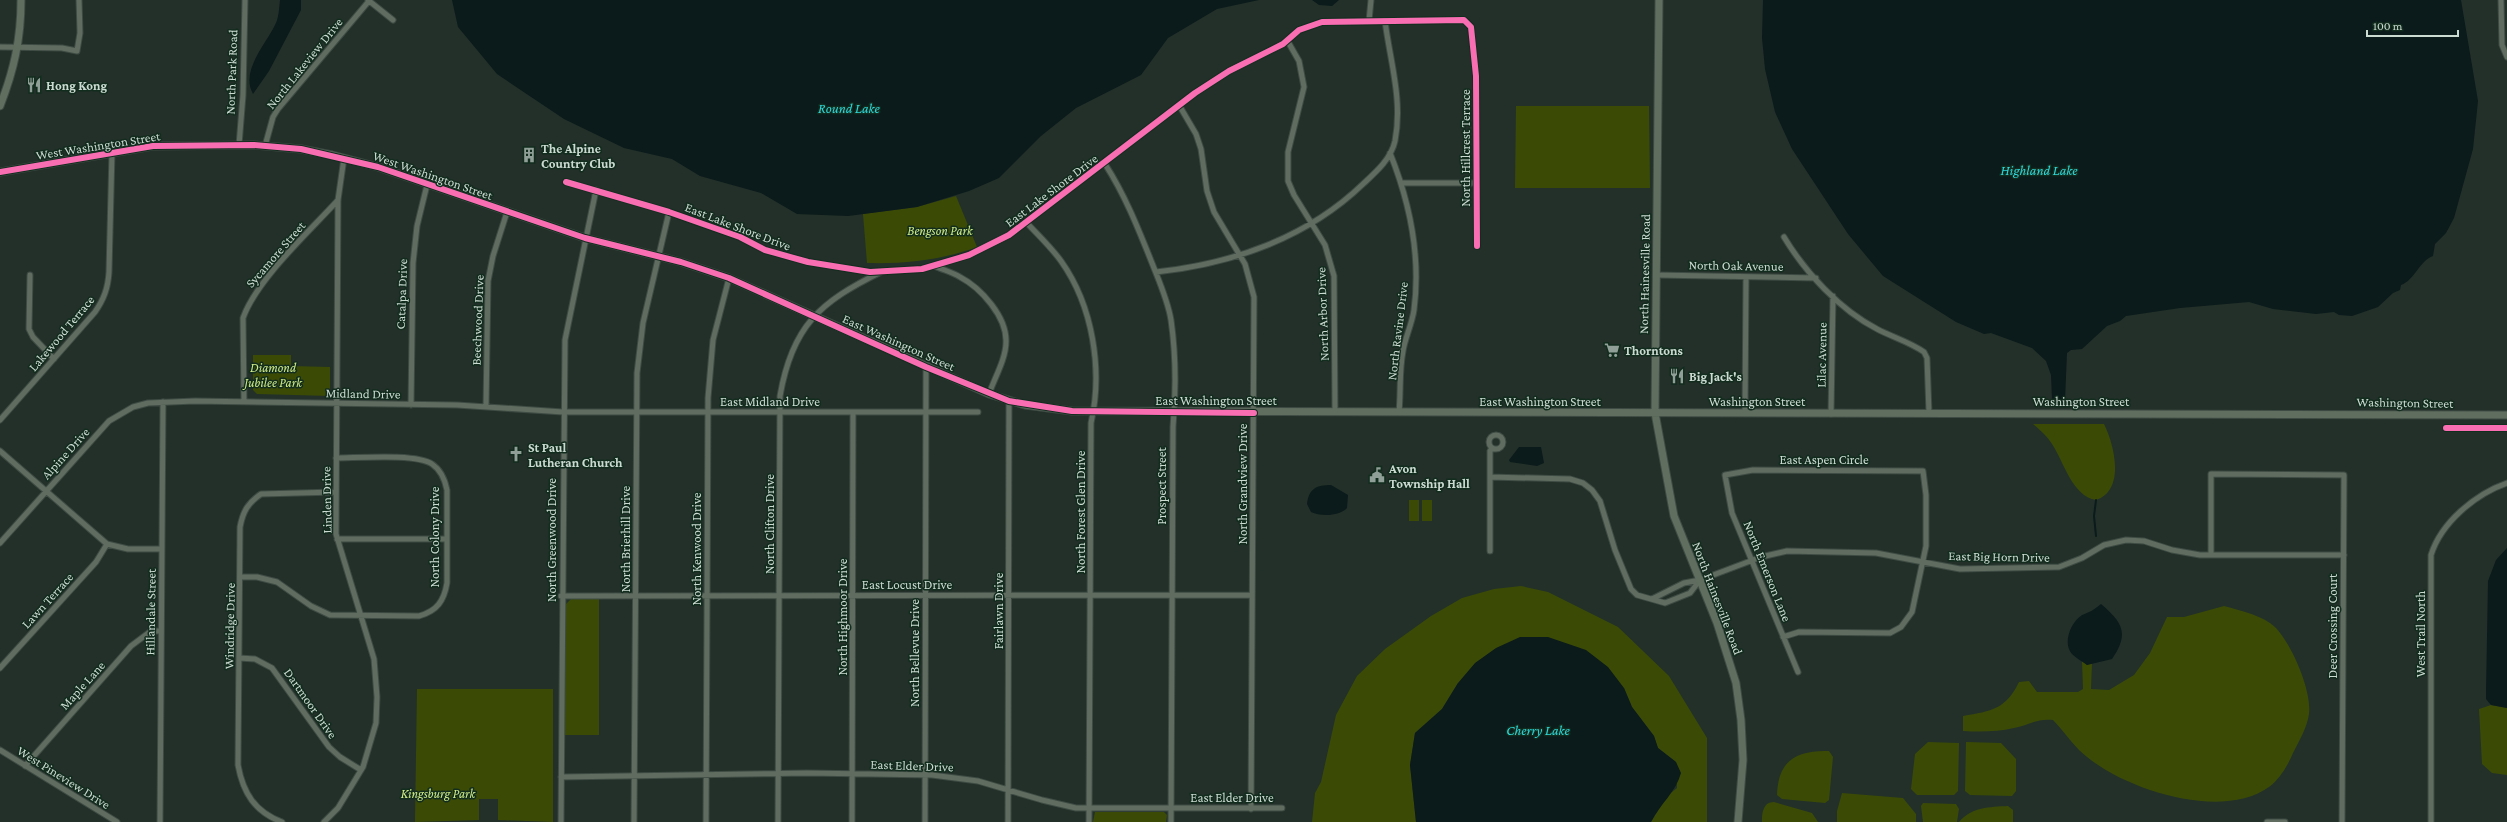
<svg xmlns="http://www.w3.org/2000/svg" width="2507" height="822" viewBox="0 0 2507 822" font-family="'Crimson Pro',serif">
<style>
.green{fill:#3b4b06}
.water{fill:#0b1a1a}
.lines{fill:none;stroke-linecap:round;stroke-linejoin:round}
.stream{stroke:#0b1a1a;stroke-width:2}
.minor-casing{stroke:#3e4b44;stroke-width:7}
.secondary-casing{stroke:#3e4b44;stroke-width:9}
.minor{stroke:#5f6c5f;stroke-width:5}
.secondary{stroke:#5f6e5f;stroke-width:7}
.cycleway-casing{stroke:#122c1e;stroke-width:8}
.cycleway{stroke:#f96db3;stroke-width:6}
.labels{text-anchor:middle;stroke-width:3;stroke-linejoin:round;paint-order:stroke}
.street-label{font-size:13px;fill:#ccdbd2;stroke:#122c1e}
.poi-label{font-size:13px;font-weight:bold;fill:#ccdbd2;stroke:#122c1e;text-anchor:start}
.park-label{font-size:13px;font-style:italic;fill:#cfeb87;stroke:#122c1e}
.water-label{font-size:14px;font-style:italic;fill:#2cd8db;stroke:#122c1e}
</style>
<rect width="100%" height="100%" fill="#223029"/>
<path class="green" d="M1516 106H1649L1650 188H1515Z
M956 196 977 247C941 260 906 264 867 263L863 214 917 207Z
M253 355H291V366L330 367V396L257 394 253 390Z
M2033 424H2104C2114 444 2126 490 2096 500 2072 496 2064 462 2052 444 2047 436 2040 430 2033 424Z
M1409 500H1419V521H1409Z
M1422 500H1432V521H1422Z
M1521 586 1548 592 1618 627 1669 676 1707 738V822H1651L1667 796 1677 788 1676 762 1658 748 1654 736 1632 707 1624 688 1458 683 1442 709 1415 733 1410 765 1416 822H1312L1315 793 1321 782 1336 715 1357 676 1385 649 1431 616 1462 598 1494 589Z
M572 598H599V735H565V605Z
M2224 606C2241 611 2263 615 2276 628 2292 645 2312 691 2309 714 2307 728 2299 741 2293 753 2288 765 2280 779 2269 787 2220 822 2118 788 2079 750 2070 741 2062 729 2053 720 2038 718 2029 725 2014 728 1997 732 1980 732 1963 731V716C1992 711 2006 709 2019 682L2029 681 2037 692H2078L2083 689 2082 661 2087 665 2092 663 2091 689 2109 690 2134 675 2150 653 2167 617H2184Z
M417 689H553V822L498 820V799H479V820L415 822Z
M2491 705 2507 708V775L2492 773 2482 764 2479 709Z
M1928 742 1959 743 1958 791 1954 795H1917L1911 789 1915 754Z
M1966 742 2001 743 2016 759V791L2012 796 1970 795 1965 791Z
M1829 751 1833 757 1829 800 1825 803 1782 799 1777 795C1778 760 1797 750 1829 751Z
M1842 793 1903 798 1916 814V822H1837V811Z
M1774 802 1812 813 1818 822H1762C1762 813 1763 802 1774 802Z
M1923 803 1956 804 1959 809 1957 822H1923L1921 806Z
M2008 806 2013 810V822H1959C1972 807 1989 807 2008 806Z
M1095 812H1164L1167 815 1166 822H1093Z"/>
<path class="water" d="M280 0H301V10L269 71 253 94C240 71 266 44 275 25 279 18 279 8 280 0Z
M452 0H1259L1217 9 1168 38 1141 75 1076 108 1041 136 999 178 969 191 917 207 848 216 797 214 761 193 700 176 672 159 624 148 564 119 497 74 458 27Z
M1312 0H1339L1332 6 1319 5Z
M1763 0H2461L2478 101 2473 149 2454 218 2446 233 2435 244 2433 256C2419 261 2415 280 2401 285L2400 290 2393 293 2378 307 2352 316 2339 315 2334 312 2316 314 2273 309 2249 302 2180 308 2126 316 2120 321 2107 326 2082 349 2071 350 2067 353 2065 400H2052L2051 375 2046 361 2032 348 1991 333 1984 334 1956 322 1883 276 1848 234 1792 149 1775 112 1765 69 1762 38Z
M1519 447H1541L1544 463 1537 466 1510 462 1509 460Z
M1331 485 1348 495 1347 508C1340 516 1321 517 1311 512L1307 504C1309 488 1317 485 1331 485Z
M2507 548V708L2491 705 2486 699V692L2488 581 2496 560Z
M2101 604C2122 622 2130 633 2112 659L2087 665C2083 662 2076 658 2072 654 2062 643 2071 622 2082 615 2090 612 2094 610 2101 604Z
M1520 637H1548L1586 650 1608 667 1624 688 1632 707 1654 736 1658 748 1676 762 1681 773C1676 792 1660 804 1651 822H1416L1410 765 1415 733 1442 709 1458 683 1475 663 1496 648Z"/>
<g class="lines">
<path class="stream" d="M2096 500 2094 516 2096 536"/>
<g class="minor-casing">
<path id="minor" d="M368 0 393 20
M2501 0 2502 45 2507 57
M1369 21 1371 0
M1287 40 1299 61 1304 87 1288 152V181L1294 195 1325 245 1334 276 1335 412
M0 47 62 48 77 51 80 33 79 0
M1179 105 1196 134 1201 149 1207 191 1214 212 1245 264 1254 297 1251 809
M239 145 243 95 245 0
M265 146 273 117 278 109 369 1
M1390 153C1410 203 1421 256 1414 310 1412 324 1405 338 1403 351 1399 371 1401 392 1399 412
M1105 164C1125 195 1138 228 1152 263 1159 281 1168 301 1171 320 1176 355 1176 392 1173 427L1171 822
M566 182 669 212 740 237 765 250 808 262 870 272 922 269 969 255 1009 235 1195 93 1229 71 1283 44 1299 30 1322 22 1464 20 1471 27 1476 76 1477 246
M1402 183H1475
M1026 222C1038 235 1051 247 1061 261 1093 306 1103 370 1091 423L1089 822
M1784 237C1805 272 1840 310 1877 329 1892 337 1910 342 1924 352L1927 358 1929 413
M935 266C943 270 952 272 960 277 981 288 1007 317 1006 342 1006 359 994 379 989 394
M1156 272C1232 264 1307 238 1363 184 1376 172 1391 159 1395 141 1403 100 1390 61 1385 21
M30 275 29 329 33 337 54 359
M1656 275 1816 278
M244 402 243 318C257 279 309 232 338 200
M411 405 413 263 417 226 427 185
M486 407 488 281 493 256 507 212
M1745 413 1746 277
M1831 414 1833 296
M0 420 95 312C104 299 108 288 109 272L112 152
M1489 442a7 7 0 1 1 14 0a7 7 0 1 1-14 0Z
M0 451 107 544 128 549H162
M1490 477 1570 479 1583 483 1592 490 1600 501 1615 550 1631 589 1637 595 1665 603 1690 593 1700 580
M337 539H447
M0 543 109 421 133 407 148 403 195 401 457 405 563 412H978
M1490 551V451L1492 448
M2211 555V474L2344 475 2342 822
M240 577H257L277 582 311 606 330 615 419 616C437 611 444 601 447 583V490C445 480 441 470 432 464 417 453 357 458 336 458
M561 596 1252 595
M1652 599 1684 583 1700 580 1761 557 1787 551 1876 553 1960 569 2059 567 2082 558 2104 545 2126 540 2144 541 2172 550 2200 555H2344
M1783 637 1799 632 1890 633 1901 627 1912 612 1926 546V495L1923 471 1753 470 1725 475 1732 513 1798 672
M239 658 255 659 272 668 329 747 340 757 361 770
M0 668 96 562 107 544
M0 750 117 822
M25 766 131 646 151 631H161
M561 777 807 773 932 775 978 781 1042 800 1076 808H1282
M160 822 163 402
M282 822C255 812 243 793 238 765L240 527C243 511 248 503 261 494L336 492
M324 822 338 808 363 767 376 723 377 697 374 659 336 534 338 200 344 158
M561 822 565 340 596 190
M634 822 637 373 643 323 669 212
M706 822 708 398 713 340 729 278
M778 822 780 396C792 326 820 302 881 272
M852 822 853 412
M925 822 926 367
M1008 822 1009 401
M2267 822H2285
M2431 822V555C2441 523 2475 494 2507 483"/>
</g>
<g class="secondary-casing">
<path id="secondary" d="M1659 0 1655 413 1674 516 1717 623 1736 683 1741 720 1743 760 1738 822
M0 106C14 70 21 39 21 0
M0 172 153 146 254 145 301 149 332 155 378 167 585 238 681 262 729 278 989 394 1025 405 1072 411 2507 415"/>
</g>
<use href="#minor" class="minor"/>
<use href="#secondary" class="secondary"/>
<g class="cycleway-casing">
<path id="cycleway" d="M0 172 153 146 254 145 301 149 378 167 585 238 681 262 729 278 926 367 1009 401 1072 411 1254 413
M566 182 669 212 740 237 765 250 808 262 870 272 922 269 969 255 1009 235 1195 93 1229 71 1283 44 1299 30 1322 22 1464 20 1471 27 1476 76 1477 246
M2446 428H2507"/>
</g>
<use href="#cycleway" class="cycleway"/>
</g>
<defs>
<g id="restaurant-bare" transform="scale(1.2)"><path d="M-5-6h1v4h1v-4h1v4h1v-4h1v5L-1.5 .5V6h-2V.5L-5-1ZM5-6V6H3V1.5H1.5Q1.5-4 5-6Z" fill="#909f97" stroke="#122c1e" stroke-width="2.5" paint-order="stroke"/></g>
<g id="building-bare" transform="scale(1.2)"><path d="M-4-6H4V6H1V3H-1V6H-4ZM-2.5-4.3h1.7v1.8h-1.7ZM.8-4.3h1.7v1.8H.8ZM-2.5-1h1.7V.8h-1.7ZM.8-1h1.7V.8H.8Z" fill="#909f97" stroke="#122c1e" stroke-width="2.5" paint-order="stroke"/></g>
<g id="supermarket-bare" transform="scale(1.2)"><path d="M-6-5.5h2.5l.6 2H6L4.5 2H-2.5L-4.4-4H-6ZM-1.5 3.2a1.3 1.3 0 1 0 .1 0ZM3 3.2a1.3 1.3 0 1 0 .1 0Z" fill="#909f97" stroke="#122c1e" stroke-width="2.5" paint-order="stroke"/></g>
<g id="church-bare" transform="scale(1.2)"><path d="M-1.2-6h2.4v3.5h3.3v2.4h-3.3V6h-2.4V-.1h-3.3v-2.4h3.3Z" fill="#909f97" stroke="#122c1e" stroke-width="2.5" paint-order="stroke"/></g>
<g id="civic-bare" transform="scale(1.2)"><path d="M-.6-6.5H3V-4.5H.6V-3L4-1V1h2V6H-6V1h2V-1L-.6-3ZM-1.2 2.5V6h2.4V2.5Z" fill="#909f97" stroke="#122c1e" stroke-width="2.5" paint-order="stroke"/></g>
</defs>
<g fill-rule="evenodd">
<use href="#restaurant-bare" x="34" y="85"/>
<use href="#building-bare" x="529" y="155"/>
<use href="#supermarket-bare" x="1612" y="350"/>
<use href="#restaurant-bare" x="1677" y="376"/>
<use href="#church-bare" x="516" y="454"/>
<use href="#civic-bare" x="1377" y="475"/>
</g>
<g class="labels">
<g class="street-label">
<text transform="translate(304 63) rotate(-51)" y="5">North Lakeview Drive</text>
<text transform="translate(231 72) rotate(-88)" y="5">North Park Road</text>
<text transform="translate(98 145) rotate(-9)" y="5">West Washington Street</text>
<text transform="translate(1465 148) rotate(-90)" y="5">North Hillcrest Terrace</text>
<text transform="translate(433 175) rotate(19)" y="5">West Washington Street</text>
<text transform="translate(1051 190) rotate(-37)" y="5">East Lake Shore Drive</text>
<text transform="translate(738 226) rotate(21)" y="5">East Lake Shore Drive</text>
<text transform="translate(275 254) rotate(-49)" y="5">Sycamore Street</text>
<text transform="translate(1736 265) rotate(1)" y="5">North Oak Avenue</text>
<text transform="translate(1644 274) rotate(-89)" y="5">North Hainesville Road</text>
<text transform="translate(401 294) rotate(-88)" y="5">Catalpa Drive</text>
<text transform="translate(1322 314) rotate(-92)" y="5">North Arbor Drive</text>
<text transform="translate(477 320) rotate(-88)" y="5">Beechwood Drive</text>
<text transform="translate(1397 331) rotate(-83)" y="5">North Ravine Drive</text>
<text transform="translate(61 333) rotate(-50)" y="5">Lakewood Terrace</text>
<text transform="translate(899 342) rotate(24)" y="5">East Washington Street</text>
<text transform="translate(1821 355) rotate(-89)" y="5">Lilac Avenue</text>
<text transform="translate(363 393) rotate(1)" y="5">Midland Drive</text>
<text x="1216" y="405">East Washington Street</text>
<text x="770" y="406">East Midland Drive</text>
<text x="1540" y="406">East Washington Street</text>
<text x="1757" y="406">Washington Street</text>
<text x="2081" y="406">Washington Street</text>
<text transform="translate(2405 402) rotate(1)" y="5">Washington Street</text>
<text transform="translate(65 453) rotate(-48)" y="5">Alpine Drive</text>
<text x="1824" y="464">East Aspen Circle</text>
<text transform="translate(1242 484) rotate(-90)" y="5">North Grandview Drive</text>
<text transform="translate(1161 486) rotate(-90)" y="5">Prospect Street</text>
<text transform="translate(326 500) rotate(-91)" y="5">Linden Drive</text>
<text transform="translate(1080 512) rotate(-90)" y="5">North Forest Glen Drive</text>
<text transform="translate(769 524) rotate(-90)" y="5">North Clifton Drive</text>
<text transform="translate(434 537) rotate(-90)" y="5">North Colony Drive</text>
<text transform="translate(625 539) rotate(-90)" y="5">North Brierhill Drive</text>
<text transform="translate(551 540) rotate(-90)" y="5">North Greenwood Drive</text>
<text transform="translate(696 549) rotate(-90)" y="5">North Kenwood Drive</text>
<text transform="translate(1999 556) rotate(1)" y="5">East Big Horn Drive</text>
<text transform="translate(1768 571) rotate(68)" y="5">North Emerson Lane</text>
<text x="907" y="589">East Locust Drive</text>
<text transform="translate(1718 598) rotate(69)" y="5">North Hainesville Road</text>
<text transform="translate(47 600) rotate(-48)" y="5">Lawn Terrace</text>
<text transform="translate(998 611) rotate(-90)" y="5">Fairlawn Drive</text>
<text transform="translate(150 612) rotate(-89)" y="5">Hillandale Street</text>
<text transform="translate(842 617) rotate(-90)" y="5">North Highmoor Drive</text>
<text transform="translate(229 626) rotate(-89)" y="5">Windridge Drive</text>
<text transform="translate(2332 626) rotate(-90)" y="5">Deer Crossing Court</text>
<text transform="translate(2420 634) rotate(-90)" y="5">West Trail North</text>
<text transform="translate(914 653) rotate(-90)" y="5">North Bellevue Drive</text>
<text transform="translate(82 685) rotate(-48)" y="5">Maple Lane</text>
<text transform="translate(311 703) rotate(55)" y="5">Dartmoor Drive</text>
<text transform="translate(912 765) rotate(2)" y="5">East Elder Drive</text>
<text transform="translate(64 777) rotate(32)" y="5">West Pineview Drive</text>
<text x="1232" y="802">East Elder Drive</text>
</g>
<g class="poi-label">
<text x="46" y="90">Hong Kong</text>
<text x="541" y="153">The Alpine<tspan x="541" dy="15">Country Club</tspan></text>
<text x="1624" y="355">Thorntons</text>
<text x="1689" y="381">Big Jack's</text>
<text x="528" y="452">St Paul<tspan x="528" dy="15">Lutheran Church</tspan></text>
<text x="1389" y="473">Avon<tspan x="1389" dy="15">Township Hall</tspan></text>
</g>
<g class="park-label">
<text x="940" y="235">Bengson Park</text>
<text x="273" y="372">Diamond<tspan x="273" dy="15">Jubilee Park</tspan></text>
<text x="438" y="798">Kingsburg Park</text>
</g>
<g class="water-label">
<text x="849" y="113">Round Lake</text>
<text x="2039" y="175">Highland Lake</text>
<text x="1538" y="735">Cherry Lake</text>
</g>
</g>
<path d="M2367 30v6h91v-6" fill="none" stroke="#ccdbd2" stroke-width="2"/>
<text x="2373" y="30" font-size="12" fill="#ccdbd2" stroke="#122c1e" stroke-width="3" paint-order="stroke">100 m</text>
</svg>
